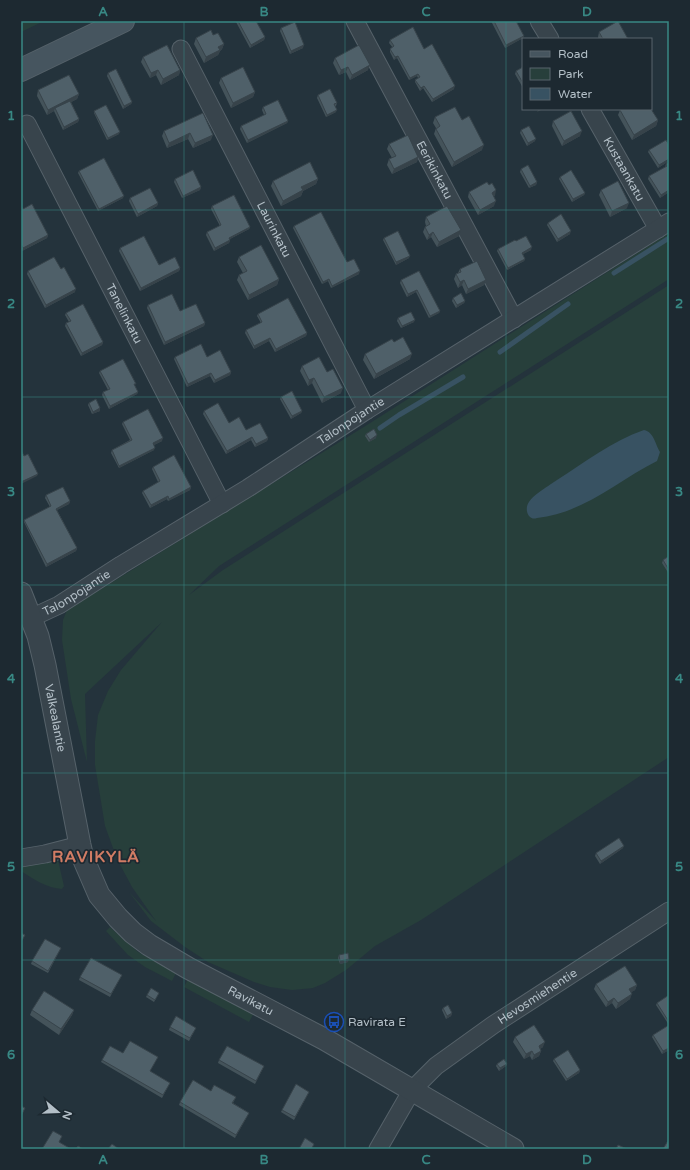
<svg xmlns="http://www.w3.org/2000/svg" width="690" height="1170" viewBox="0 0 690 1170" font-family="'Varela Round',sans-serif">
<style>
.green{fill:#273f3b}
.water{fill:#385262}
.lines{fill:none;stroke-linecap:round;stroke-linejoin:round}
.stream{stroke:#385262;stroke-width:5}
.minor-casing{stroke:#56626a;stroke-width:19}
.tertiary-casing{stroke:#56626a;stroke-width:23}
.secondary-casing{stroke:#56626a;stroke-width:24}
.minor{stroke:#38444c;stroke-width:17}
.tertiary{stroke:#38444c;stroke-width:21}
.secondary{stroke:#46555f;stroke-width:22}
.wall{fill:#44535a}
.shaded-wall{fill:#37434a}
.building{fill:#4f6069;stroke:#37434a}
.grid{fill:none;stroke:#388884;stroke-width:1;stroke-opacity:0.55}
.labels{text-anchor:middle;stroke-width:3.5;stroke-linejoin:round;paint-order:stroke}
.street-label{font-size:12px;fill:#b3bfc7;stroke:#1d2931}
.poi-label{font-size:12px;fill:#b3bfc7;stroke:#1d2931;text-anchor:start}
.district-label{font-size:16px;font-weight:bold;letter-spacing:1px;fill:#d17c64;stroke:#1d2931}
.neatline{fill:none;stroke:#388884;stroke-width:1.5}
.grid-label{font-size:13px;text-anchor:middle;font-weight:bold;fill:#388884}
</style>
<rect width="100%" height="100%" fill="#24333c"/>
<path class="green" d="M21 21H44L21 32Z
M669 233V279L219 566 189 595 223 570 669 285V757L421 920 375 946 346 970 325 983 313 988 292 990 270 987 254 982 208 962 185 947 151 921 129 892 156 921 132 887 117 859 105 826 95 765V741L98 715 108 691 121 670 162 622 85 694 87 762 71 699 62 640 63 620 67 610 367 425Z
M58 860 64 886 62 889C47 888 33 879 21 871V867Z
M110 927 138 952 176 973 172 981 145 967 128 955 106 931Z
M188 979 254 1013 249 1022 184 987Z"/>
<path class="water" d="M644 430C654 432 655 444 660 452L657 461C617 481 584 513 537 518 534 519 532 519 529 516 526 512 526 506 529 502 533 495 550 485 557 480 585 462 612 441 644 430Z"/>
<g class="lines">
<path class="stream" d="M614 273 669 238
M500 352 568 304
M380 428 399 415 463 377"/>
<g class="minor-casing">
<g id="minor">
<path id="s1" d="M355 21 514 319"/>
<path d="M539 21 550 39"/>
<path id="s2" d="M181 49 367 410"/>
<path id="s3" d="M590 109 658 229"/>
<path id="s4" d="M27 124 222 504"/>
<path id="s5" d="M31 618 59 605 121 565 248 488 367 410 669 222"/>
<path d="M21 858 45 854 80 845"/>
<path id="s6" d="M378 1149 412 1090 436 1066 493 1025 669 911"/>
</g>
</g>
<g class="tertiary-casing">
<g id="tertiary">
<path id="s7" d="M21 593 38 636 45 665 80 845 83 858 99 895 118 918 133 933 149 945 188 968 324 1039 513 1149"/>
</g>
</g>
<g class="secondary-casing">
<path id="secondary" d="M21 70 123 21"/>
</g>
<use href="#minor" class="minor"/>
<use href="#tertiary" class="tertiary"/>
<use href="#secondary" class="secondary"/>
</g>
<path class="wall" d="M236 21H256L265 37 264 40 250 48 236 22Z
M491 21H520L517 22 523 38 505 48Z
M281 28 303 48 290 54 280 31Z
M599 32 628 39H599L598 37Z
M213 35 224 44 222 49 220 51 218 55 204 63 194 44 196 38Z
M390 40 424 49 454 89 432 102 423 88 420 91 415 82V80L418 78 417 76 409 80 397 58 394 60 390 52V49L393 48 389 43Z
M143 57 180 70 179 75 161 85 156 75 150 78 141 62Z
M335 58 368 70 350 80 346 72 339 75 333 63Z
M523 67V88L515 74 516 71Z
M108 73 132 102 131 104 123 109 107 76Z
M221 78 255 92 253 97 231 108 219 83Z
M38 90 79 94 77 99 71 102 79 119 78 122 63 130 54 111 47 115 37 96Z
M318 95 337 103 336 106H335L336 112 326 117 317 98Z
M263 107 288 121 287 123 247 143 240 129 241 126 264 115 262 110Z
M620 110 658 120 656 126 632 140 618 115Z
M94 111 119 134 107 140 94 113Z
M203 113 211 140 193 148 188 139 167 148 162 136 164 131Z
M435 117 462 120 482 150 452 167 434 134 436 128 433 123Z
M553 121 580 136 562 146 552 126Z
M521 130 535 141 527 146 520 133Z
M389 144 418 157 417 162 392 174 387 165 389 159 392 158 387 149Z
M669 145V161L658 168 648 152 649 150Z
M669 162V192L660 198 648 179 649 176 665 167 666 164Z
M521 169 537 182 536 185 529 188 520 172Z
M79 171 123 198 98 211 78 173Z
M560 177 585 193 584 195 572 202 559 179Z
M175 179 201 187 200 190 182 198 174 182Z
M318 179 316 184 303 191 301 196 281 206 271 186 273 181Z
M601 190 627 208 610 217 599 195Z
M469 192 495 196H493L494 206 478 215 468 197Z
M130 198 158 203 157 206 137 217 129 201Z
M21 206 23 209 48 235 47 238 22 251 21 248Z
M212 206 250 227 249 229 230 239V240L229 243 214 251 206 235 207 232 220 226 211 209Z
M426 217 459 236 437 247 431 237 427 240 423 232 425 227 426 226 425 222Z
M548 223 570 234 557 242 547 225Z
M294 226 347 262 359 274 331 288 328 281 322 284 293 228Z
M384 238 409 258 396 265 383 240Z
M516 241 531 250 523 254 525 259 524 261 507 270 497 251 498 249Z
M120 248 159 265 180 268 179 271 140 291 119 251Z
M239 257 279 279 277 285 248 300 237 280 239 275 243 273 237 262Z
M460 269 486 280 484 285 466 294 462 285 458 288 454 279 456 274 458 273Z
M28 271 75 292 45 308 27 274Z
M419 271 440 311 439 313 429 318 416 292 407 297 400 283 401 280Z
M453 298 465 301 464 303 456 308 452 301Z
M148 305 180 311 205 323 204 326 164 345 147 308Z
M66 313 103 342 102 345 81 356 65 326 66 323 69 322 65 315Z
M258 314 307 333 306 336 275 352 269 341 254 349 245 333 246 330 261 323 257 316Z
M398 318 414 322 401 328 397 321Z
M394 342 410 359 374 379 363 360 365 354Z
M175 357H207L231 372 230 375 214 383 210 376 187 387 174 359Z
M302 366 327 372 341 393 322 403 312 383 308 386 300 371Z
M100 371 138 392 137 394 109 409 102 395 103 392 108 390 99 373Z
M281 397 302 411 301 413 291 419 280 399Z
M89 403 100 411 92 414 88 405Z
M204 411 229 423 268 438 267 441 255 447 251 440 226 454 203 414Z
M123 422 162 441 154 445V450L119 468 111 453 112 450 130 440 122 424Z
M366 434 376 438 369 442 365 436Z
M153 467 191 487 190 490 168 501 167 499 150 508 142 493 143 491 158 482 152 469Z
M46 495 70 501 69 504 57 510 77 548 76 551 46 567 24 522V520L50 507 45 498Z
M669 556V574L662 563 663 560Z
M623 848 600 864 595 856 596 853Z
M61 948 48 973 31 964 32 961Z
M339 955 348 962 340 964 338 958Z
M122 975 110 997 79 980 80 977Z
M596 984 637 985 635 990 631 992 630 999 616 1009 612 1003 606 1007 594 989Z
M159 993 154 1002 146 997 147 995Z
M669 995V1050L662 1054 652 1037 653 1035 669 1025 656 1005 657 1003Z
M443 1008 452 1013 451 1016 446 1019 442 1010Z
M32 1010H74L72 1015 59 1035 30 1015Z
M170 1027 195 1030 189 1041 169 1030Z
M515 1037 543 1047 540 1049 541 1051 539 1056 532 1060 530 1056 524 1059 513 1042Z
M123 1053 158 1057 150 1071 170 1083 162 1098 101 1062 102 1060Z
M554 1059 580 1070 579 1073 566 1081 553 1061Z
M219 1060 264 1066 255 1084 218 1063Z
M497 1064H507L506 1066 499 1071 496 1066Z
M211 1091 236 1097 233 1103 249 1113 235 1138 179 1105 180 1102Z
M309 1092 294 1120 281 1112 282 1110Z"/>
<path class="shaded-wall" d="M524 36 523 38 505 48 506 45Z
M265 37 264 40 250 48 251 45Z
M224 44 222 49 220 51 218 55 204 63 206 57 218 47Z
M304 45 303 48 290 54 291 51Z
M398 56 397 58 394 60 395 57Z
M370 65 368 70 350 80 352 75Z
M348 67 346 72 339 75 341 70Z
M158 70 156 75 150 78 151 73Z
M180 70 179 75 161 85 163 79Z
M418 74 417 76 409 80 410 78Z
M424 86 423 88 420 91 421 88Z
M455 86 454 89 432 102 433 99Z
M255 92 253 97 231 108 233 103Z
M79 94 77 99 56 110 55 108 54 111 47 115 48 110Z
M132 102 131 104 123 109 124 106Z
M539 109H543L537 112 538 110Z
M337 110 336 112 326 117 327 115Z
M79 119 78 122 63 130 64 127Z
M658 120 656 126 632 140 634 135Z
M288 121 287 123 247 143 248 140Z
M582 131 580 136 562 146 564 141Z
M120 132 119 134 107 140 108 138Z
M190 133 188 139 167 148 169 143Z
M213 135 211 140 193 148 195 143Z
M536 139 535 141 527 146 528 143Z
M484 145 482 150 452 167 454 162Z
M418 157 417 162 392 174 394 169Z
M669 159V161L658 168 659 165Z
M318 179 316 184 303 191 301 196 281 206 283 201 301 187Z
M537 182 536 185 529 188 530 186Z
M201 187 200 190 182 198 183 196Z
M496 190 495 196 490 198 492 193Z
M669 190V192L660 198 661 195Z
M585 193 584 195 572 202 573 199Z
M124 196 123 198 98 211 99 209Z
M496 201 494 206 478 215 480 210Z
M158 203 157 206 137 217 138 214Z
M629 203 627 208 610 217 612 211Z
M250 227 249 229 228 240 229 238Z
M461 230 459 236 437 247 439 242Z
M571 231 570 234 557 242 558 239Z
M433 232 431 237 427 240 429 235Z
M48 235 47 238 22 251 23 248Z
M230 240 229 243 214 251 215 248Z
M532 247 531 250 521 255 522 253Z
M410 256 409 258 396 265V262Z
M525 259 524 261 507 270 508 268Z
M180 268 179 271 140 291 141 288Z
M360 271 359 274 331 288 332 286Z
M279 279 277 285 248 300 249 295Z
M329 279 328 281 322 284 323 282Z
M464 280 462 285 458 288 460 282Z
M486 280 484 285 466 294 468 289Z
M76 289 75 292 45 308 46 305Z
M417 290 416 292 407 297 408 294Z
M465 301 464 303 456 308 457 305Z
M440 311 439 313 429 318 430 316Z
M415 320 414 322 401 328 402 326Z
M205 323 204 326 164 345 165 342Z
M307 333 306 336 275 352 276 349Z
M270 338 269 341 254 349V346Z
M103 342 102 345 81 356 82 353Z
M412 354 410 359 374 379 376 374Z
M231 372 230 375 214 383 215 380Z
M211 373 210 376 187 387 188 384Z
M314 378 312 383 308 386 309 380Z
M343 388 341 393 322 403 324 397Z
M138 392 137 394 109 409 110 406Z
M100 408V411L92 414 93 412Z
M302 411 301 413 291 419 292 416Z
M377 435 376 438 369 442 370 440Z
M252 437 251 440 226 454 227 451Z
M163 438 162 441 152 446 153 443Z
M268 438 267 441 255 447 256 444Z
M155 448 154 450 119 468V466Z
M38 474 37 476 21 484V482Z
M191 487 190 490 168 501 169 499Z
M168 496 167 499 150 508 151 505Z
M70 501 69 504 55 511 56 509Z
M77 548 76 551 46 567 47 564Z
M624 846 623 848 600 864 601 861Z
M349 959 348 962 340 964V961Z
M637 985 635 990 627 995 629 989Z
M632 994 630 999 616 1009 618 1003Z
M614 998 612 1003 606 1007 608 1002Z
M74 1010 72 1015 59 1035 61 1029Z
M452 1013 451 1016 446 1019 447 1016Z
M545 1042 543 1047 537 1051 539 1046Z
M669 1048V1050L662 1054 663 1051Z
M532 1051 530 1056 524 1059 526 1054Z
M541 1051 539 1056 532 1060 534 1055Z
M507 1064 506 1066 499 1071 500 1068Z
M580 1070 579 1073 566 1081 567 1079Z
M249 1113 248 1115 235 1138 236 1135Z"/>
<path class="building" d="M238 21H256L265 37 251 45Z
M494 21H516L524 36 506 45Z
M618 21 628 39H603L599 32Z
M295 22 304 45 291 51 281 28Z
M413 27 424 49 432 44 455 86 433 99 424 86 421 88 415 80 420 77 418 74 410 78 398 56 395 57 390 49 394 46 390 40Z
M211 30 213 35 218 33 224 44 218 47 220 50 206 57 196 38Z
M167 45 180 70 163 79 158 70 151 73 143 57Z
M359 45 370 65 352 75 348 67 341 70 335 58Z
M243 67 255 92 233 103 221 78Z
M523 67V83L516 71Z
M116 69 132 102 124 106 108 73Z
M69 75 79 94 48 110 38 90Z
M330 89 337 103 334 104 337 110 327 115 318 95Z
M278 100 288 121 248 140 241 126 266 114 263 107Z
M70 101 79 119 64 127 55 108Z
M106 105 120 132 108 138 94 111Z
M455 107 462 120 469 116 484 145 454 162 436 129 440 126 435 117Z
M621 109H651L658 120 634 135 620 110Z
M571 111 582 131 564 141 553 121Z
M203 113 213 135 195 143 190 133 169 143 164 131Z
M529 126 536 139 528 143 521 130Z
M408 135 418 157 394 169 389 159 396 156 389 144Z
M666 140 669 145V159L659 165 649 150Z
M104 158 124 196 99 209 79 171Z
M310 162 318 179 301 187 303 190 283 201 273 181Z
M669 162V190L661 195 649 176 667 166 666 164Z
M528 165 537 182 530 186 521 169Z
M193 170 201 187 183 196 175 179Z
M571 170 585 193 573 199 560 177Z
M618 181 629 203 612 211 601 190Z
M487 182 489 185 492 183 496 190 492 193 496 201 480 210 469 192Z
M150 188 158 203 138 214 130 198Z
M234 195 250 227 229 238 230 240 215 248 207 232 221 225 212 206Z
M32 204 48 235 23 248 21 244V206L23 209Z
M447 206 461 230 439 242 433 232 429 235 425 227 430 224 426 217Z
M321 212 347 262 354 259 360 271 332 286 329 279 323 282 294 226Z
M561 214 571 231 558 239 548 223Z
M398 231 410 256 396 262 384 238Z
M144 236 159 265 175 257 180 268 141 288 120 248Z
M526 236 532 247 522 253 525 259 508 268 498 249 515 240 516 241Z
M261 245 279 279 249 295 239 275 247 271 239 257Z
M54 257 61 269 64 267 76 289 46 305 28 271Z
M477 261 486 280 468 289 464 280 460 282 456 274 461 272 460 269Z
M419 271 440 311 430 316 417 290 408 294 401 280Z
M461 293 465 301 457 305 453 298Z
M172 294 180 311 196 304 205 323 165 342 148 305Z
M288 298 307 333 276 349 270 338 254 346 246 330 262 322 258 314Z
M83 304 103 342 82 353 66 323 71 321 66 313Z
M411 312 415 320 402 326 398 318Z
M403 337 412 354 376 374 365 354 392 339 394 342Z
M201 344 207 357 220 350 231 372 215 380 211 373 188 384 175 357Z
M319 357 327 372 333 369 343 388 324 397 314 378 309 380 302 366Z
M123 359 136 384H134L138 392 110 406 103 392 110 389 100 371Z
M292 391 302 411 292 416 281 397Z
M96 399 100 408 93 412 89 403Z
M218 403 229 423 239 417 246 430 260 423 268 438 256 444 252 437 227 451 204 411Z
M148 409 163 438 153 443 155 448 119 466 112 450 132 440 123 422Z
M374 429 377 435 370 440 366 434Z
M21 450 24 456 28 454 38 474 21 482Z
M174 455 191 487 169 499 168 496 151 505 143 491 160 481 153 467Z
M63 487 70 501 56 509 77 548 47 564 24 520 51 506 46 495Z
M669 556V570L663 560Z
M619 838 624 846 601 861 596 853Z
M21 933 25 935 21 942Z
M45 939 61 948 48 971 32 961Z
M348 953 349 959 340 961 339 955Z
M91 958 122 975 111 994 80 977Z
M625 966 637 985 629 989 632 994 618 1003 614 998 608 1002 596 984Z
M151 988 159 993 155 1000 147 995Z
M44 991 74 1010 61 1029 32 1010Z
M669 995V1022L657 1003Z
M448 1005 452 1013 447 1016 443 1008Z
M176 1016 196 1028 190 1038 170 1027Z
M534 1025 545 1042 539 1046 541 1051 534 1055 532 1051 526 1054 515 1037Z
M669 1025V1048L663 1051 653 1035Z
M130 1041 158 1057 150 1071 170 1083 163 1095 102 1060 110 1046 123 1053Z
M227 1046 264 1066 256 1081 219 1060Z
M568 1050 580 1070 567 1079 554 1059Z
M504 1059 507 1064 500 1068 497 1064Z
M193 1080 211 1091 214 1085 236 1097 232 1103 249 1113 236 1135 180 1102Z
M296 1084 309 1092 295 1117 282 1110Z
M21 1106 25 1108 21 1116Z
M53 1131 62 1136 59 1142 71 1149H42Z
M305 1138 314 1144 312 1148 314 1149H299Z
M669 1139V1149H663Z
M112 1144 119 1149H108Z
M618 1145 627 1149H616Z
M78 1146 83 1149H76Z"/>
<path class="grid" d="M184 21V1149M345 21V1149M506 21V1149M21 210H669M21 397H669M21 585H669M21 773H669M21 960H669"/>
<defs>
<g id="bus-ring" transform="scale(1)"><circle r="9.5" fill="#1d2931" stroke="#1a4fb4" stroke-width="1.5"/><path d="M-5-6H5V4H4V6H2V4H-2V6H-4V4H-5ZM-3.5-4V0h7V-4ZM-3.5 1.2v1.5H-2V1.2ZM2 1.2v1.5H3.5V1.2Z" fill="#1a4fb4"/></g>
</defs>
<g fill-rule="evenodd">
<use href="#bus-ring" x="334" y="1022"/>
</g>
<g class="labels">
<g class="street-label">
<text dy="4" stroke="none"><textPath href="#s3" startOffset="69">Kustaankatu</textPath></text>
<text dy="4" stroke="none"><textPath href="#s1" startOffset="169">Eerikinkatu</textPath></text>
<text dy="4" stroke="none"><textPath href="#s2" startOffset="203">Laurinkatu</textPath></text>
<text dy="4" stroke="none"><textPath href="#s4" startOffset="213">Tanelinkatu</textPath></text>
<text dy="4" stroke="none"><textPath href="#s5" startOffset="376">Talonpojantie</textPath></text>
<text dy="4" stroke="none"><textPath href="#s5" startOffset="52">Talonpojantie</textPath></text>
<text dy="4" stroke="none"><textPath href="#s7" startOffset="130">Valkealantie</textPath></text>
<text dy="4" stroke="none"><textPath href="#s6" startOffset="225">Hevosmiehentie</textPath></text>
<text dy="4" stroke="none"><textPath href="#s7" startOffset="500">Ravikatu</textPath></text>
</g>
<g class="poi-label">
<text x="348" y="1026">Ravirata E</text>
</g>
<g class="district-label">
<text x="96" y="862">RAVIKYLÄ</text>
</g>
</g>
<rect width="690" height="1170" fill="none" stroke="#1d2931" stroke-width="44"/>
<rect x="522" y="38" width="130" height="72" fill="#1d2931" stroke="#59656d"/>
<rect x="530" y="51" width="20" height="6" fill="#46555f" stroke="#59656d"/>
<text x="558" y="58" font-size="12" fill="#b3bfc7">Road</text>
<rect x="530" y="68" width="20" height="12" fill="#273f3b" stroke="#59656d"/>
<text x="558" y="78" font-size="12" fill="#b3bfc7">Park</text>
<rect x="530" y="88" width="20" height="12" fill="#385262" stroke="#59656d"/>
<text x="558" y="98" font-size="12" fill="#b3bfc7">Water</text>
<g transform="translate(58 1112) rotate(109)" stroke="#1d2931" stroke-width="3" paint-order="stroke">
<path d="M0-3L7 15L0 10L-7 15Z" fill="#b3bfc7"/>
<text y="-6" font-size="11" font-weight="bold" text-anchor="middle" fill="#b3bfc7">N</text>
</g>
<rect x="22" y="22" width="646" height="1126" class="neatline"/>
<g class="grid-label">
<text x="103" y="16">A</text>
<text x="264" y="16">B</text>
<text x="426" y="16">C</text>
<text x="587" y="16">D</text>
<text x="11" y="120">1</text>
<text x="679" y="120">1</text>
<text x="11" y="308">2</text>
<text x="679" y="308">2</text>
<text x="11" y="496">3</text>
<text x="679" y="496">3</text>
<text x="11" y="683">4</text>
<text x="679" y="683">4</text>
<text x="11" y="871">5</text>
<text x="679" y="871">5</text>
<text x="11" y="1059">6</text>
<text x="679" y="1059">6</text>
<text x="103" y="1164">A</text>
<text x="264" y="1164">B</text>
<text x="426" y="1164">C</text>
<text x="587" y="1164">D</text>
</g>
</svg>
